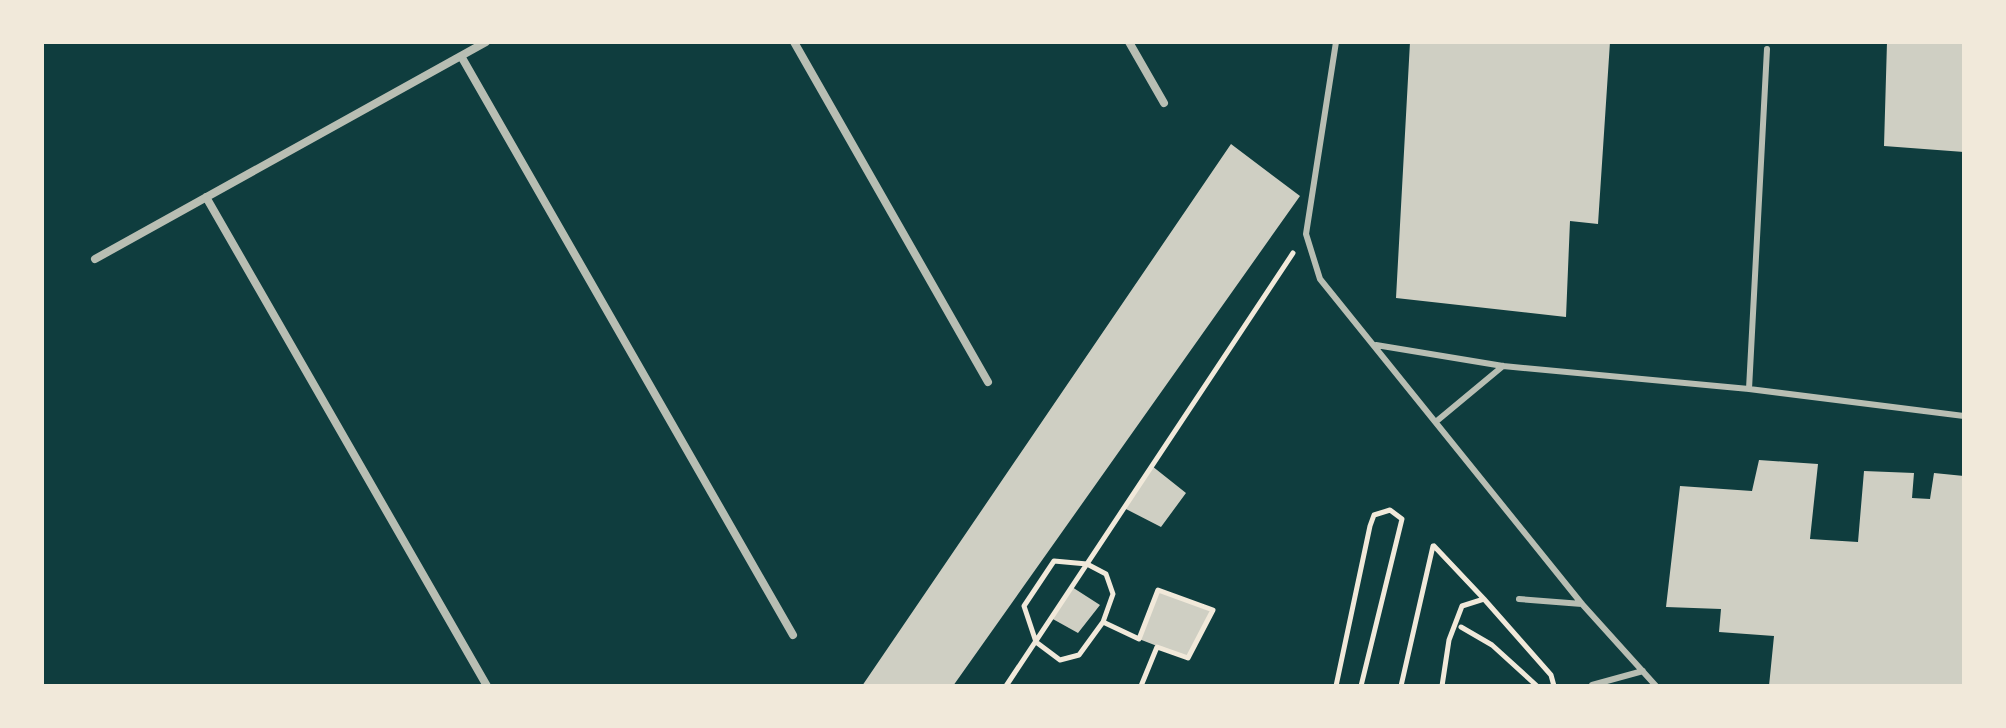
<svg xmlns="http://www.w3.org/2000/svg" width="2006" height="728" viewBox="0 0 2006 728" font-family="'IBM Plex Sans',sans-serif">
<style>
.building{fill:#cfcfc3}
.lines{fill:none;stroke-linecap:round;stroke-linejoin:round}
.path{stroke:#f1e9da;stroke-width:5}
.service{stroke:#b8beb3;stroke-width:6}
.minor{stroke:#b8beb3;stroke-width:8}
</style>
<rect width="100%" height="100%" fill="#0f3d3e"/>
<path class="building" d="M1410 42H1610L1598 224 1570 221 1566 317 1396 298Z
M1887 42H1964V152L1884 146Z
M1231 144 1300 196 953 686H862Z
M1759 460 1818 464 1810 539 1858 542 1864 471 1914 473 1912 498 1930 499 1934 473 1964 476V686H1769L1774 636 1719 632 1721 609 1666 607 1680 486 1752 491Z
M1152 466 1186 493 1161 527 1124 508Z
M1072 587 1100 605 1078 633 1051 618Z
M1158 590 1213 610 1188 658 1139 639Z"/>
<g class="lines">
<path class="path" d="M1434 546 1484 599 1462 606 1449 640 1442 686
M1054 561 1087 564 1106 574 1113 594 1103 622 1079 655 1060 660 1036 642 1024 606Z
M1484 599 1551 675 1554 686
M1103 622 1139 639 1158 590 1213 610 1188 658 1157 647 1141 686
M1461 627 1492 645 1537 686
M1006 686 1293 253
M1336 686 1370 526 1374 515 1390 510 1402 519 1361 686
M1401 686 1433 546"/>
<path class="service" d="M1336 42 1306 234 1320 279 1582 604 1656 686
M1376 345 1503 366 1749 389 1964 416
M1749 389 1767 49
M1438 420 1503 366
M1519 599 1582 604
M1592 685 1643 671"/>
<path class="minor" d="M794 42 988 382
M1129 42 1164 103
M461 56 793 635
M206 197 487 686
M95 259 486 42"/>
</g>
<rect width="2006" height="728" fill="none" stroke="#f1e9da" stroke-width="88"/>
</svg>
